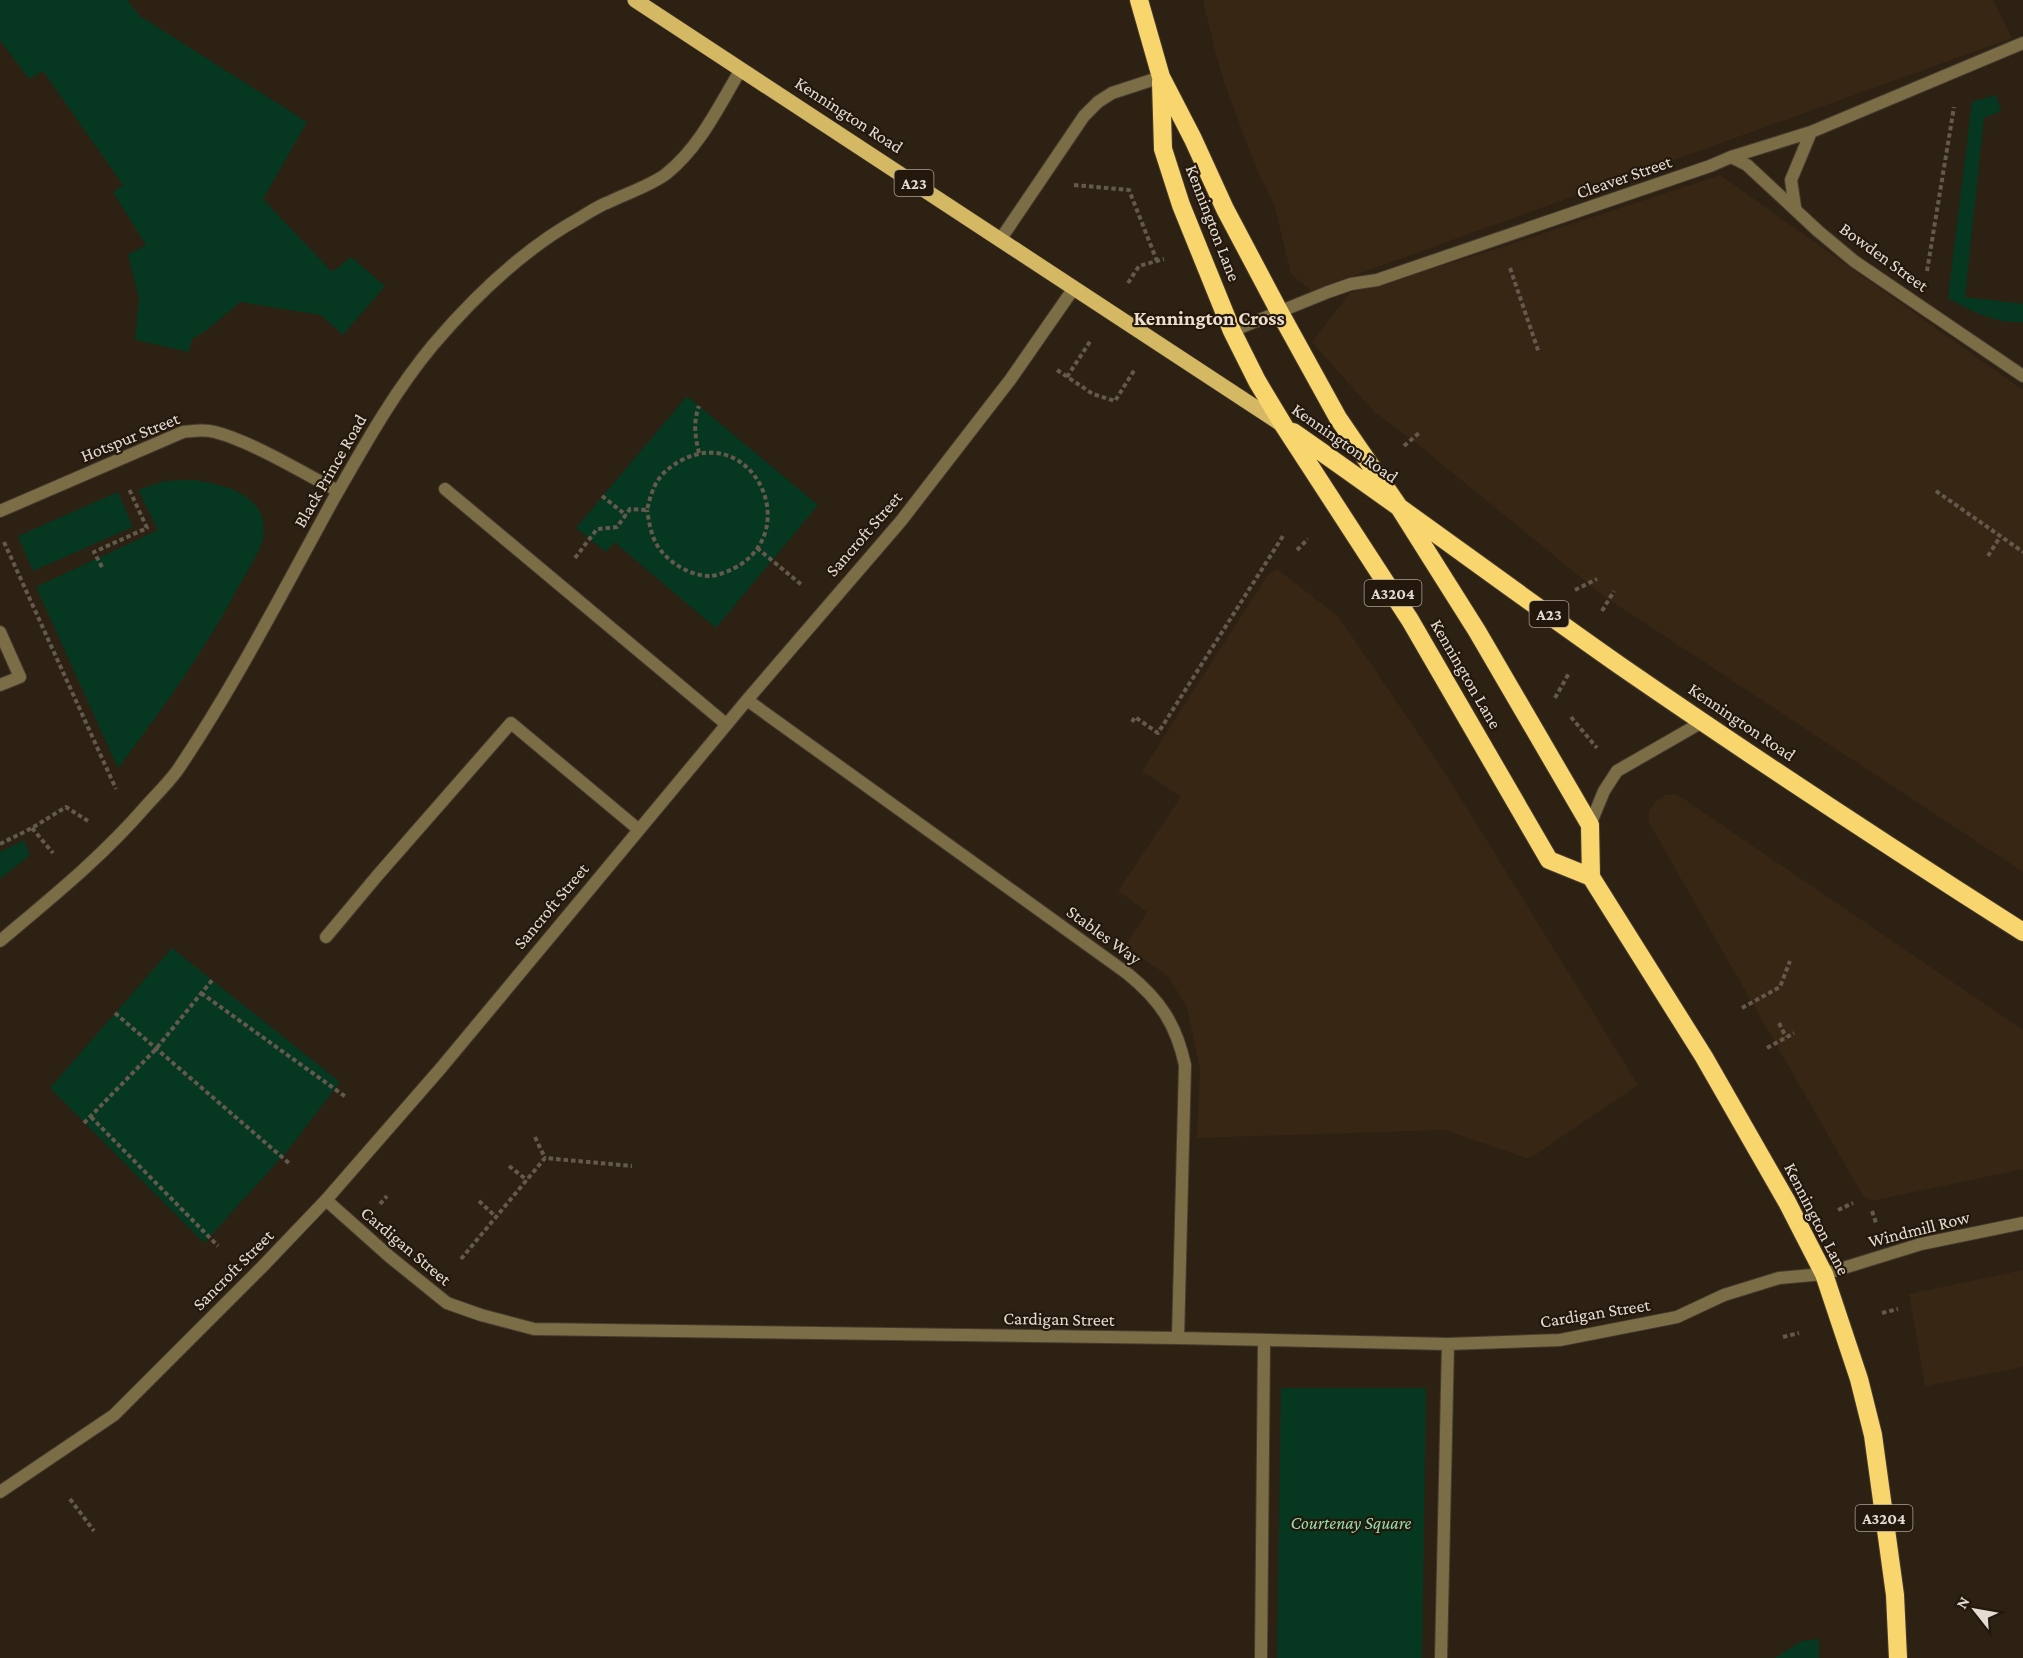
<svg xmlns="http://www.w3.org/2000/svg" width="2023" height="1658" viewBox="0 0 2023 1658" font-family="'Crimson Pro',serif">
<style>
.built{fill:#362613}
.green{fill:#063720}
.lines{fill:none;stroke-linecap:round;stroke-linejoin:round}
.lane-casing{stroke:#473b2f;stroke-width:14}
.street-casing{stroke:#473b2f;stroke-width:14}
.primary-casing{stroke:#473b2f;stroke-width:16}
.highway-casing{stroke:#473b2f;stroke-width:20}
.path{stroke:#64594d;stroke-width:4;stroke-dasharray:4.5 3;stroke-linecap:butt}
.lane{stroke:#7b6e47;stroke-width:12}
.street{stroke:#7b6e47;stroke-width:12}
.primary{stroke:#d5b863;stroke-width:15}
.highway{stroke:#f8d66d;stroke-width:18}
.labels{text-anchor:middle;stroke-width:4.5;stroke-linejoin:round;paint-order:stroke}
.shield{fill:#23180b;stroke:#aaa197;stroke-width:1.5}
.shield-label{font-size:16px;font-weight:bold;fill:#e4dcd3}
.street-label{font-size:18px;fill:#e4dcd3;stroke:#23180b}
.park-label{font-size:18px;font-style:italic;fill:#93dfb1;stroke:#23180b}
.neighbourhood-label{font-size:20px;font-weight:bold;fill:#eedecd;stroke:#23180b}
</style>
<rect width="100%" height="100%" fill="#2d2114"/>
<path class="built" d="M1203 0H1993L2012 38 1311 291 1291 274 1274 204 1256 168 1225 85 1214 47Z
M1720 175 2023 390V872L1602 595 1411 439 1375 413 1312 342 1350 293 1487 252Z
M1277 569 1338 616 1442 768 1638 1085 1529 1159 1444 1130 1197 1138 1200 1070 1187 1007 1168 976 1125 946 1147 912 1118 891 1181 797 1142 771 1267 576Z
M1675 794 1684 799 2023 1030V1169L1872 1201 1863 1196 1649 823V811L1655 802 1665 795Z
M2023 1270V1367L1925 1386 1909 1294Z"/>
<path class="green" d="M0 0H127L140 16 307 122 263 199 332 272 351 257 385 286 343 335 321 315 240 302 207 330 192 339 189 352 135 340 139 298 128 255 146 245 113 192 123 185 43 71 29 79 0 40Z
M1996 95 2001 111 1984 118 1965 297 2023 304V322C1997 324 1970 311 1948 298L1972 102Z
M687 396 818 505 716 628 614 542 606 552 576 528Z
M192 480C217 483 257 491 263 521 268 543 250 565 240 584 205 650 163 709 118 768L36 587 158 530 138 490 165 481Z
M118 492 133 527 33 571 18 536Z
M24 840 30 855 0 879V852Z
M172 948 340 1082 288 1150 204 1243 50 1088Z
M1281 1388H1426L1422 1658H1277Z
M1819 1639V1658H1775L1802 1641Z"/>
<g class="lines">
<g class="lane-casing">
<path id="lane" d="M1000 240 1084 116 1098 102 1112 93 1161 77
M445 489 726 724
M0 632 20 677 0 685
M326 937 377 876 511 723 638 829"/>
</g>
<g class="street-casing">
<path id="street" d="M1731 157 1747 165 1818 231 1854 261 2023 376
M1795 207 1791 180 1811 132
M1232 331 1328 292 1351 284 1377 280 1710 166 1731 157 1811 132 2023 43
M0 511 183 432C194 431 204 429 215 432 253 442 303 473 338 491
M747 700 1128 974C1160 1000 1176 1024 1185 1065L1178 1338
M1590 825 1604 791 1617 771 1704 721
M0 941C51 898 102 857 146 806 156 795 168 783 177 771 235 685 282 593 332 502 363 448 393 393 433 345 474 297 522 250 578 219 588 213 598 206 609 202 627 193 650 186 666 174 700 147 719 106 741 69
M326 1200 390 1257 447 1303 481 1315 534 1329 1178 1338 1448 1344 1560 1340 1677 1317 1724 1295 1779 1278 1824 1274 1921 1244 2023 1223
M0 1492 114 1415 263 1266 326 1200 441 1068 747 700 901 521 1010 380 1074 288
M1261 1658 1264 1342
M1441 1658 1448 1344"/>
</g>
<g class="primary-casing">
<path id="primary" d="M635 0 1284 426"/>
</g>
<g class="highway-casing">
<path id="highway" d="M1139 0 1161 77 1193 139 1225 209 1279 311 1338 418 1397 504 1477 631 1590 825 1591 877 1704 1057 1787 1202 1824 1274 1859 1379 1873 1435 1895 1595 1898 1658
M1161 82 1163 149 1181 205 1232 331 1257 381 1284 426 1410 620 1549 860 1591 877
M1293 432C1404 509 1512 590 1622 667 1754 758 1888 846 2023 932"/>
</g>
<path class="path" d="M1074 185 1129 190 1157 261
M1510 268 1539 353
M1927 271 1954 107
M1128 283 1139 266 1164 259
M1057 370 1093 394 1115 401 1135 369
M1067 377 1091 340
M1404 446 1419 433
M699 453C695 436 693 422 699 406
M1936 491 2023 552
M602 496 626 515
M4 542 116 789
M757 548 803 586
M1297 550 1308 539
M1988 556 2000 537
M575 558 597 529 617 527 630 509 647 510C653 485 658 473 682 460 750 425 802 524 740 565 733 569 719 576 710 576 690 576 667 562 657 545 651 535 649 522 647 510
M102 567 94 552 147 528 129 489
M1575 590 1597 579
M1602 611 1614 591
M1555 698 1569 673
M1571 717 1597 748
M1132 722 1135 717 1158 733 1283 536
M32 828 53 853
M0 844 32 828 66 807 88 821
M201 993 346 1097
M1742 1008 1780 987 1790 961
M115 1013 290 1164
M1779 1023 1786 1037
M1767 1048 1794 1033
M91 1117 218 1246
M84 1123 155 1050 213 979
M535 1137 545 1158
M509 1166 527 1180
M479 1201 496 1217
M380 1204 387 1196
M1838 1210 1853 1203
M1872 1211 1876 1223
M461 1259 545 1158 632 1166
M1882 1313 1898 1309
M1783 1337 1799 1333
M70 1499 94 1531"/>
<use href="#lane" class="lane"/>
<use href="#street" class="street"/>
<use href="#primary" class="primary"/>
<use href="#highway" class="highway"/>
</g>
<g class="labels">
<g class="shield">
<rect x="894.5" y="170" width="39" height="26" rx="4.5"/>
<rect x="1364.5" y="580" width="57" height="26" rx="4.5"/>
<rect x="1529.5" y="601" width="39" height="26" rx="4.5"/>
<rect x="1855.5" y="1505" width="57" height="26" rx="4.5"/>
</g>
<g class="shield-label">
<text x="914" y="189">A23</text>
<text x="1393" y="599">A3204</text>
<text x="1549" y="620">A23</text>
<text x="1884" y="1524">A3204</text>
</g>
<g class="street-label">
<text transform="translate(849 115) rotate(33)" y="6">Kennington Road</text>
<text transform="translate(1624 177) rotate(-19)" y="6">Cleaver Street</text>
<text transform="translate(1213 223) rotate(69)" y="6">Kennington Lane</text>
<text transform="translate(1884 257) rotate(36)" y="6">Bowden Street</text>
<text transform="translate(130 437) rotate(-22)" y="6">Hotspur Street</text>
<text transform="translate(1345 443) rotate(35)" y="6">Kennington Road</text>
<text transform="translate(330 471) rotate(-60)" y="6">Black Prince Road</text>
<text transform="translate(864 534) rotate(-49)" y="6">Sancroft Street</text>
<text transform="translate(1466 674) rotate(60)" y="6">Kennington Lane</text>
<text transform="translate(1742 722) rotate(34)" y="6">Kennington Road</text>
<text transform="translate(551 906) rotate(-50)" y="6">Sancroft Street</text>
<text transform="translate(1104 935) rotate(36)" y="6">Stables Way</text>
<text transform="translate(1817 1219) rotate(63)" y="6">Kennington Lane</text>
<text transform="translate(1919 1229) rotate(-14)" y="6">Windmill Row</text>
<text transform="translate(406 1246) rotate(40)" y="6">Cardigan Street</text>
<text transform="translate(233 1270) rotate(-45)" y="6">Sancroft Street</text>
<text transform="translate(1595 1313) rotate(-9)" y="6">Cardigan Street</text>
<text transform="translate(1059 1319) rotate(1)" y="6">Cardigan Street</text>
</g>
<g class="park-label">
<text x="1351" y="1529">Courtenay Square</text>
</g>
<g class="neighbourhood-label">
<text x="1209" y="325">Kennington Cross</text>
</g>
</g>
<g transform="translate(1975 1610) rotate(301)" stroke="#23180b" stroke-width="4.5" paint-order="stroke">
<path d="M0-4.5L10 22L0 15L-10 22Z" fill="#e4dcd3"/>
<text y="-9" font-size="16" font-weight="bold" text-anchor="middle" fill="#e4dcd3">N</text>
</g>
</svg>
